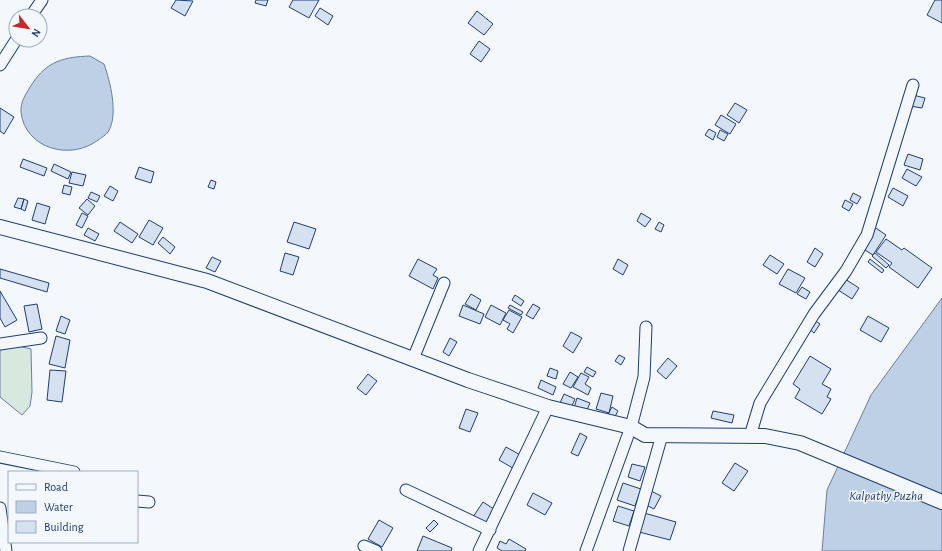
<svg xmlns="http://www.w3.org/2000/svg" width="942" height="551" viewBox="0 0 942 551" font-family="'Alegreya Sans',sans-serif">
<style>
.green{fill:#d7e8df;stroke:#687fa3}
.water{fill:#bed0e5;stroke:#687fa3}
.building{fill:#d5e0f0;stroke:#1d3f73}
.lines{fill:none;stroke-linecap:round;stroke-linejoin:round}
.minor-casing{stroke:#1d3f73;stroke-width:13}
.major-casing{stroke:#1d3f73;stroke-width:16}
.minor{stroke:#f4f7fb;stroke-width:11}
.major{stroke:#f4f7fb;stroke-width:14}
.labels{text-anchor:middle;stroke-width:3;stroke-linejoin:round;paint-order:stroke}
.water-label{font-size:13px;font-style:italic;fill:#1d3f73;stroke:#f4f7fb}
</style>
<rect width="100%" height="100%" fill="#f4f7fb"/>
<path class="green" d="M18 346 31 349 32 392 30 406 22 415 0 397V350Z"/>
<path class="water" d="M90 56 104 64C110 81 119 115 108 132 106 135 101 138 98 140 71 161 25 149 21 112 20 102 27 92 32 84 47 61 64 57 90 56Z
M942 298V551H822L827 490 871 395Z"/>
<path class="building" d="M176 0 193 1 185 16 171 8Z
M256 0H268L266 6 255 3Z
M293 0H319L309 18 289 7Z
M935 0H942V23L927 15Z
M320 8 333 16 328 25 315 16Z
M477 11 493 24 484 35 468 23Z
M479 41 490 49 481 62 470 54Z
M913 95 925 98 922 108 910 106Z
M735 103 747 110 739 123 727 115Z
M0 108 14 117 4 134 0 131Z
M721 115 736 124 730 134 715 125Z
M709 129 716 133 713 140 705 135Z
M720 130 728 134 724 141 717 137Z
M908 154 923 159 920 170 904 165Z
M23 159 47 168 44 176 20 167Z
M54 164 71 172 68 179 51 171Z
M139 167 154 172 151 183 135 178Z
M907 169 922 177 916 186 902 178Z
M72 172 86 175 83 186 69 183Z
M211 180 216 182 214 189 208 187Z
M64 185 72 187 70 195 62 193Z
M110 186 118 191 113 201 104 196Z
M893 188 908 196 903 206 888 197Z
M91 192 100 196 97 202 88 198Z
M853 193 861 197 857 204 850 200Z
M18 198 24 199 21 209 14 207Z
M24 199 28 201 25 211 21 209Z
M87 199 95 206 88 215 79 208Z
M845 200 853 204 849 211 842 207Z
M37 203 50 207 45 224 32 220Z
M82 213 88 216 82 228 76 225Z
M641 213 651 219 645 227 637 221Z
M149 220 163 228 153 245 139 237Z
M120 222 138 234 132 243 114 231Z
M294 222 316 229 309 249 287 242Z
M659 222 664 225 661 232 655 229Z
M873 226 886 235 873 255 860 247Z
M88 228 99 234 95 241 84 235Z
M163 237 175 247 170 254 158 243Z
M886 239 902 250 904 248 932 268 918 288 889 267 892 263 876 252Z
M815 248 823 254 815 267 807 262Z
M285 253 299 257 293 275 280 271Z
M875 253 889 265 886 268 872 256Z
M770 255 784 264 777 274 763 265Z
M212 257 221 261 215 272 206 268Z
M418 259 437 269 433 275 438 278 433 289 409 276Z
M618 259 628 265 623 275 613 269Z
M870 259 884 270 882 273 868 262Z
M0 269 49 283 47 292 0 278Z
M788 269 805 278 796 293 779 284Z
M842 277 859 288 852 299 835 288Z
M802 287 810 292 806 299 797 294Z
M0 291 17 320 5 327 0 318Z
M471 294 481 300 476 310 465 304Z
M515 295 524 301 521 306 512 300Z
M37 304 42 329 29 332 24 306Z
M533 304 540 308 533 319 526 315Z
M463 305 484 314 480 324 459 316Z
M491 305 506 313 500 325 485 317Z
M510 305 523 312 521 315 508 308Z
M509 310 522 317 513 333 507 329 510 324 503 320Z
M61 316 70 320 65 334 56 331Z
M868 316 889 328 881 342 860 330Z
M814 320 820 324 814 333 808 328Z
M571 332 582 338 573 353 563 346Z
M56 336 70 340 65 368 49 364Z
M450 338 457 342 449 356 443 352Z
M619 355 625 358 621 365 615 361Z
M810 356 831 369 822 384 831 389 827 397 831 399 822 414 795 398 800 389 793 384Z
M668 358 677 366 666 379 657 371Z
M587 367 596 372 593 377 584 372Z
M550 368 558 371 556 379 547 376Z
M50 370 66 371 62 402 47 400Z
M570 372 578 377 571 388 563 384Z
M581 373 589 377 585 384 591 388 588 395 573 387Z
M368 374 377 381 366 395 357 388Z
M541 380 556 387 553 395 538 388Z
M601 393 613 396 609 413 596 409Z
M564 394 575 399 571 408 560 403Z
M577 398 590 403 586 412 574 408Z
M612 407 618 411 613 420 607 416Z
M466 409 478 413 470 432 459 428Z
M713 411 734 415 732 423 711 418Z
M580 433 587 437 578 456 571 453Z
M506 447 524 457 516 470 499 460Z
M735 463 748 471 734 491 722 483Z
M632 464 645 467 640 481 628 477Z
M623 483 641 489 635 506 617 500Z
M651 491 661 496 654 509 644 504Z
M533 493 552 503 545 515 527 505Z
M483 502 500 513 490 528 473 517Z
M618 506 634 511 629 526 613 521Z
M644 513 676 522 670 540 639 532Z
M379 520 393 528 382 547 368 539Z
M434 520 438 524 430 532 426 528Z
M423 536 452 548 451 551H417Z
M509 539 526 549 525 551H502L497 548 500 541 506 544Z"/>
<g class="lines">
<g class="minor-casing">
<path id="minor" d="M31 16 42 0
M0 65 16 40
M0 344 41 338
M413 359 444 283
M750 436 760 403 814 314 846 271 867 235 913 85
M0 457 74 472
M406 490 490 530
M137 501 149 502
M0 508 6 551
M364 546 376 551
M479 551 548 407
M586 551 631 427 644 377 646 327
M629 551 662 435"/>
</g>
<g class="major-casing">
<path id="major" d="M0 227 207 281 468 380 548 407 631 427 645 435 765 436 800 443 942 502"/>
</g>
<use href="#minor" class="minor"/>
<use href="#major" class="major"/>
</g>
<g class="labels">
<g class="water-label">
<text x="886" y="500">Kalpathy Puzha</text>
</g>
</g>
<rect x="8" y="471" width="130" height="72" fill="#f4f7fb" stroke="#9eadc5"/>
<rect x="16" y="484" width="20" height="6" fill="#f4f7fb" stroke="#9eadc5"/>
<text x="44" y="491" font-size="12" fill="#1d3f73">Road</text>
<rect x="16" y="501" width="20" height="12" fill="#bed0e5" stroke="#9eadc5"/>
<text x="44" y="511" font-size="12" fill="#1d3f73">Water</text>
<rect x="16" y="521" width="20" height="12" fill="#d5e0f0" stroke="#9eadc5"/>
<text x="44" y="531" font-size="12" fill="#1d3f73">Building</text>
<g transform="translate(28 28) rotate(121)"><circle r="19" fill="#f4f7fb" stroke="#9eadc5"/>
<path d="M0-3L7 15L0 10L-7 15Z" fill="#c62828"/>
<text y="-6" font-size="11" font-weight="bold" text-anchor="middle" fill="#1d3f73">N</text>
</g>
</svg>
